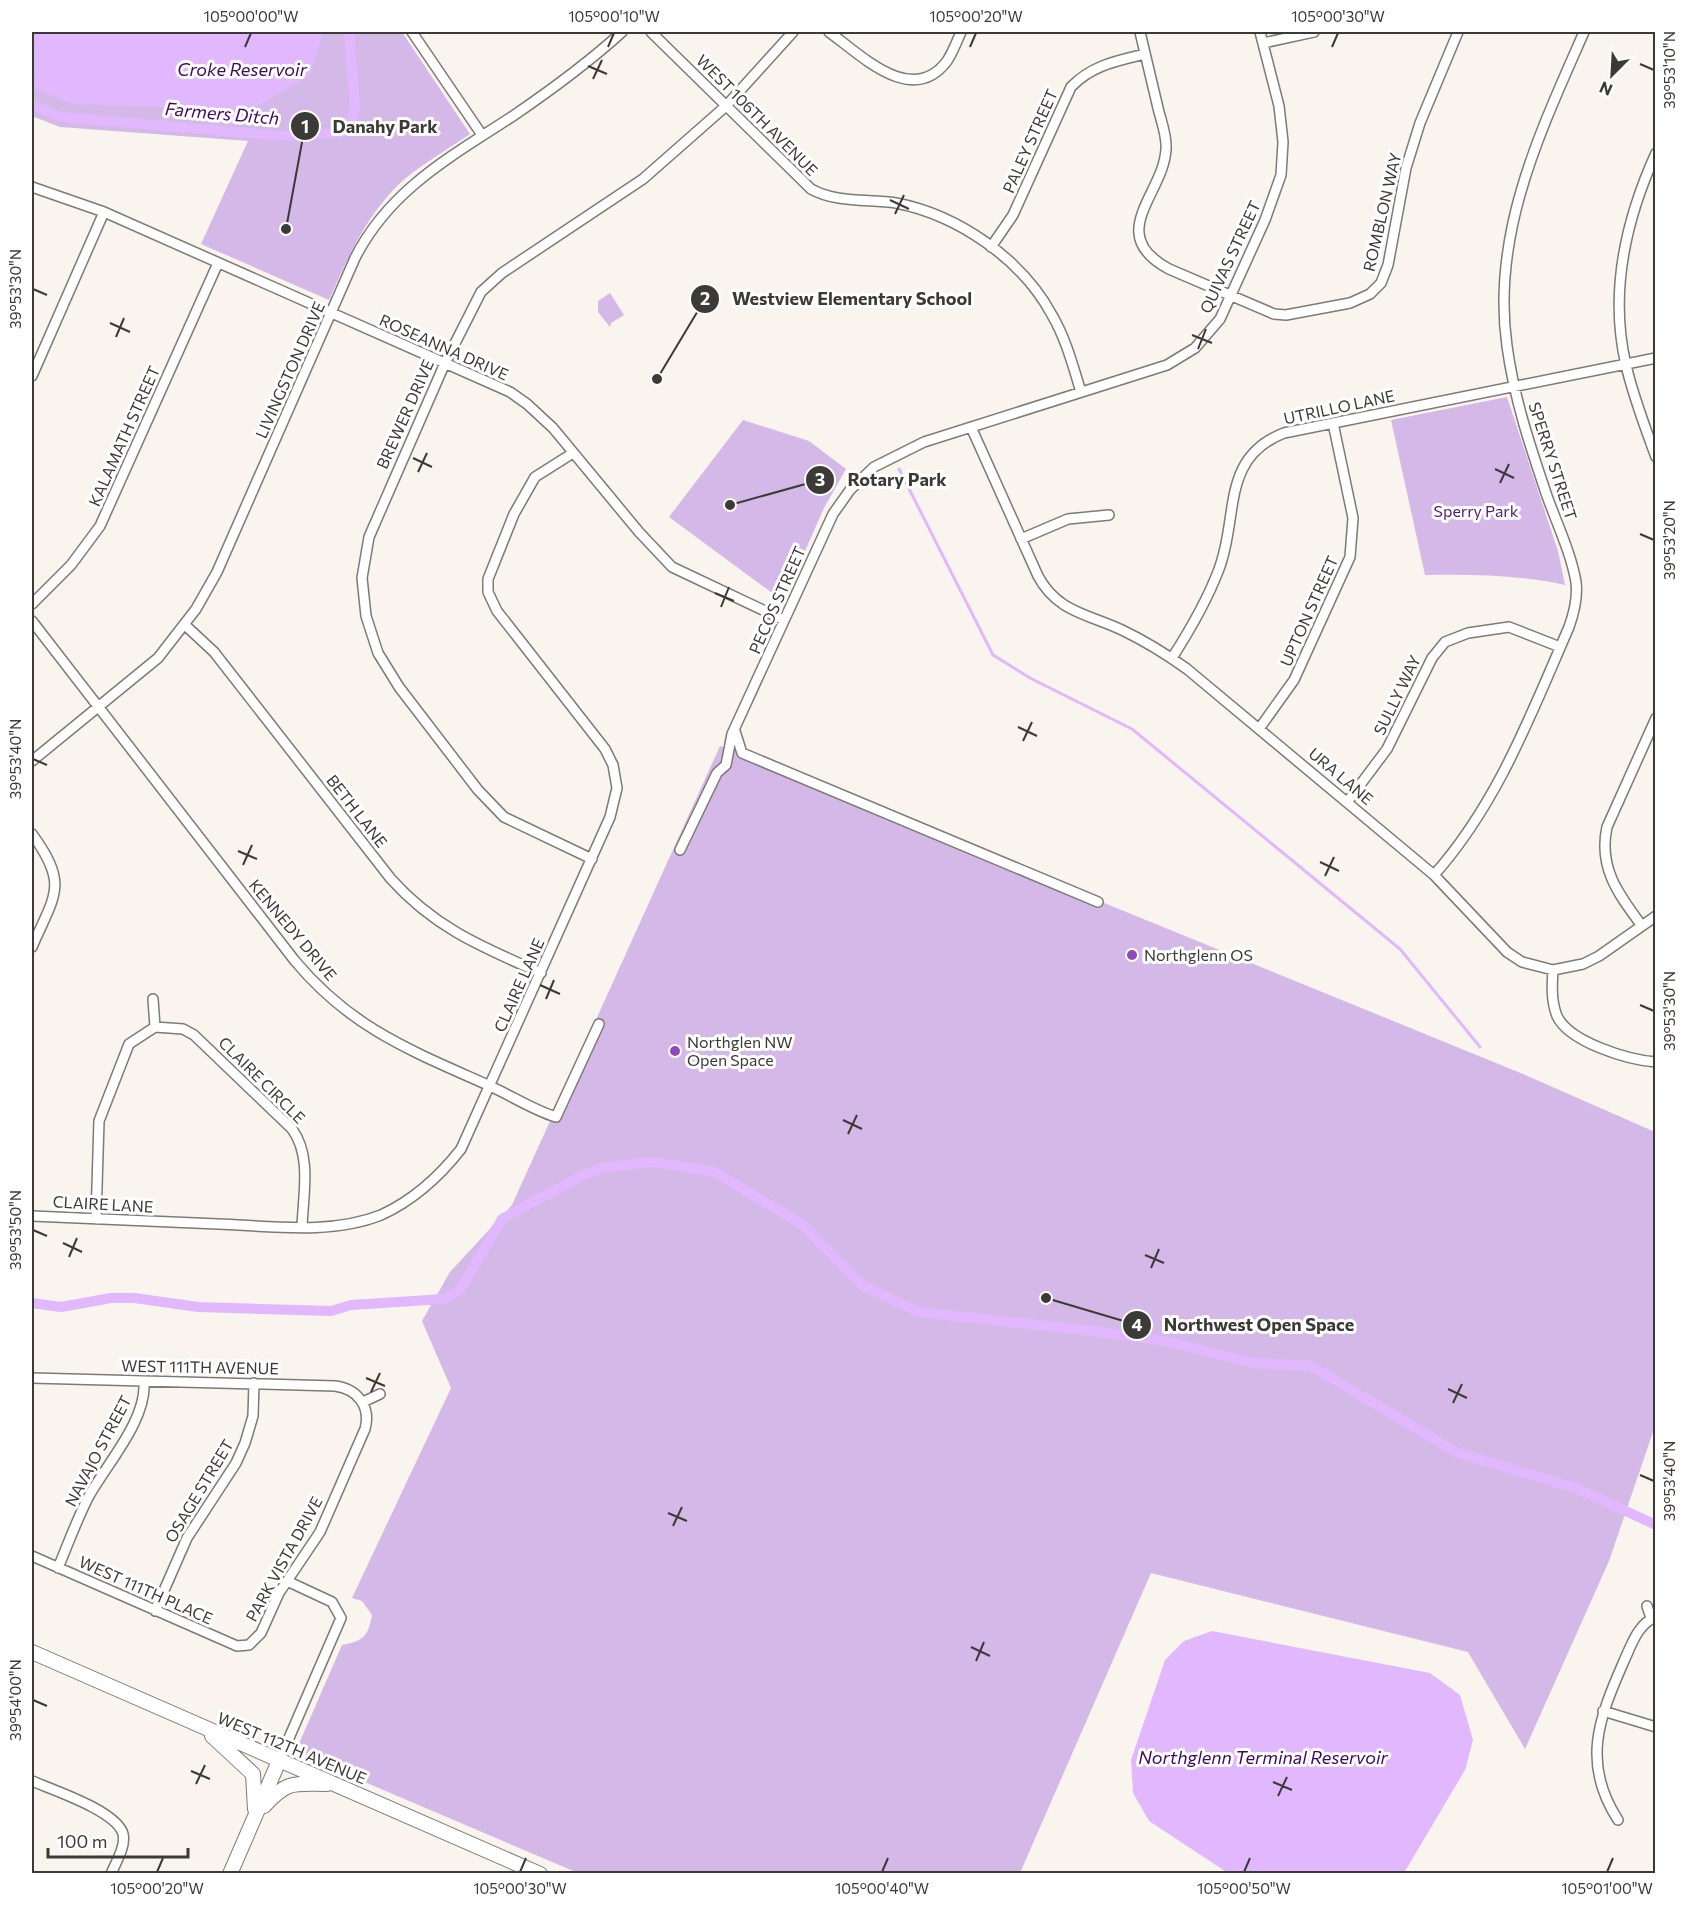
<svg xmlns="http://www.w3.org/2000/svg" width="1687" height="1905" viewBox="0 0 1687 1905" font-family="Commissioner,sans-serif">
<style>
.green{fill:#d4b8e8}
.water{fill:#e1b8fd}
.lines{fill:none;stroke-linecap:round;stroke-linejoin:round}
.stream{stroke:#e1b8fd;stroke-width:3}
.canal{stroke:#e1b8fd;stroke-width:10}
.street-casing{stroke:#7e7a74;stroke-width:12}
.secondary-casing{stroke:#7e7a74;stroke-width:16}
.street{stroke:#fff;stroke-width:9}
.secondary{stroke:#fff;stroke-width:14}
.ticks{fill:none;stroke:#3c3a37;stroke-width:2}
.poi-dot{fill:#9148bb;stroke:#fff;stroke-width:2}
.labels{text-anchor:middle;stroke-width:6;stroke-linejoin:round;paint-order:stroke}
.street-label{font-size:16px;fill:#3c3a37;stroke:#fff}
.park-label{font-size:16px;fill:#53216f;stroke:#fff}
.poi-label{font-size:16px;fill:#3c3a37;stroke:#fff;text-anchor:start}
.water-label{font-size:18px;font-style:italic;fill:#40085a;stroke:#fff}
.leader{fill:none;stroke:#3c3a37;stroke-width:2}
.callout-dot{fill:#3c3a37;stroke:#fff;stroke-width:2}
.mark-label{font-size:18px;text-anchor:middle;font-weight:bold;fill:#fff}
.callout-label{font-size:18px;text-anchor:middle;font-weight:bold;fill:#3c3a37;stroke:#fff;stroke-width:6;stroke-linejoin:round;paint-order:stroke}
.neatline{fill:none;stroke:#3c3a37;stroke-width:2}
.ticks-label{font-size:15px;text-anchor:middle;fill:#3c3a37}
</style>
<rect width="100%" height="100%" fill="#f9f4ed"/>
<path class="green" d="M32 32H402L470 134C447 150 418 166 398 185 365 218 347 259 329 300L201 244 248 141 60 127 32 116Z
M610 293 624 315 611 323 610 327 598 312V301Z
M1507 397 1558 551 1565 585C1518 575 1473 574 1425 575L1391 420Z
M743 420 809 441 846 469 824 508 783 601 669 517Z
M720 746 1523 1074 1655 1132V1426L1609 1561 1525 1749 1468 1652 1151 1573 1020 1873H578L306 1757 298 1746 342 1645C363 1641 368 1637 372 1615L362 1601 352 1598 451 1388 422 1321 450 1272 512 1205Z"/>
<path class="water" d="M32 32H320L322 35 310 75 251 110 73 104 32 87Z
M1212 1631 1430 1673 1460 1695 1473 1740 1465 1770 1404 1873H1228L1149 1821 1133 1793 1131 1760 1165 1660 1184 1641Z"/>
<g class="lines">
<path class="stream" d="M899 469 993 655 1030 678 1132 729 1400 949 1480 1047"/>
<path class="canal" d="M32 105 61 117 283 136 339 133 349 127 355 107 349 32
M32 1303 61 1307 111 1298H134L198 1307 331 1311 351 1305 444 1299 460 1290 502 1219 585 1174 606 1167 655 1162 714 1172 802 1224 862 1285 918 1312 1093 1331 1171 1342 1253 1363 1311 1366 1458 1453 1576 1488 1656 1525"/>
<g class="street-casing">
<path id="street" d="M412 32 482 135
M651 32 811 189C836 203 868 199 896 203 958 215 1022 259 1052 315 1066 339 1073 366 1081 392
M829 32C860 54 912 108 947 61 953 52 957 41 961 32
M1140 32C1146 57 1152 83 1158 108 1161 121 1167 135 1166 149 1164 194 1104 234 1169 269L1274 314 1286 315 1350 303 1370 294 1381 283 1388 265 1406 168 1420 123 1458 32
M1263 43 1314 32
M1656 153C1626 219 1609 293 1626 365 1633 396 1645 427 1656 457
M32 187 104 212 510 392 527 404 553 428 639 532 672 567 784 620
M991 247 1013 215 1071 87C1092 65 1117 61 1145 54
M32 376 104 212
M971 427 1038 576C1057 612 1088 614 1122 630 1145 641 1166 654 1187 669L1434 875 1507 952 1522 962 1553 970 1583 964 1599 956 1656 916
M1021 539 1068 519 1109 515
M32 604 71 565 100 526 218 263
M32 621 295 961C352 1029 412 1051 490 1086 512 1096 533 1110 556 1117L599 1024
M185 625 214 652 391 879C435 928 482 947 541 973
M1172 658C1190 630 1207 601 1219 569 1239 517 1220 458 1284 433L1656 358
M1259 729 1294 680 1350 557 1353 518 1333 423
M735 731 742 753 1098 902
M32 761 158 658 196 609 217 572 355 258C390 189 452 156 513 116 551 90 588 63 622 32
M1348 801 1387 749 1432 658 1445 642 1468 633 1509 627 1560 647
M32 834C69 885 55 894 32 947
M680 850 717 773 726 765 732 734 833 514 850 490 874 467 924 442 1167 365 1195 348 1220 319 1265 220 1281 175 1283 142 1279 106 1260 32
M592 859 504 817 478 790 399 687 378 653 366 616 362 578 369 537 445 363 481 292 502 273 643 179 726 106 793 32
M1434 875C1498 803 1531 714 1569 627 1574 613 1578 598 1576 582 1571 553 1557 524 1547 496 1530 446 1514 398 1507 346 1491 234 1540 132 1584 32
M1642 926C1619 895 1598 868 1607 827L1656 718
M1553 970C1552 985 1551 1001 1557 1016 1569 1042 1628 1060 1656 1062
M153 999 155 1027
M32 1216C94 1219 156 1221 218 1224 270 1226 331 1235 381 1215 414 1200 439 1177 461 1149L610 817 617 788 613 765 605 749 497 611 488 592V579L514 514 535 477 573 453
M96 1219 99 1121 129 1044 155 1027 183 1029 194 1035 292 1129C312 1156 303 1195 302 1227
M32 1378 335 1386C358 1389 371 1407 365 1429L320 1532 279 1593 261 1633 249 1645 237 1646 32 1556
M363 1402 380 1394
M58 1568C68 1544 77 1519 89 1496 108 1462 147 1420 144 1381
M1647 1606 1651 1618
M155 1611 187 1538 236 1463 245 1443 253 1416 254 1383
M1603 1711 1656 1727
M279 1761 341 1618 332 1602 287 1581
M32 1781C53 1790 117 1811 123 1834 126 1846 116 1862 111 1874
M1618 1820C1581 1763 1599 1718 1624 1661 1631 1646 1638 1623 1656 1617"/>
</g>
<g class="secondary-casing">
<path id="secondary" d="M32 1652 540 1874
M212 1736 253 1774 255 1809
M264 1806C288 1780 293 1784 327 1784
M230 1874 279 1761"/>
</g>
<use href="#street" class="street"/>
<use href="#secondary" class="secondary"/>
</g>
<path class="ticks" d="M245 47 251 33M608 47 614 33M970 47 976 33M1332 47 1338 33M1640 64 1654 70M588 66 607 74M593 79 602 60M890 200 909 209M895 214 904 195M33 289 47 295M110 323 130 332M1192 335 1212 343M116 337 124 318M1198 349 1206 329M413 458 432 467M1495 469 1514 478M418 472 427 453M1500 483 1509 464M1640 534 1654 540M715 593 734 601M721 607 729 587M1018 727 1037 736M1023 741 1032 722M33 759 47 765M238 851 257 859M1320 862 1339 871M243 865 252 845M1325 876 1334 857M540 985 560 994M546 999 554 980M1640 1005 1654 1011M843 1120 862 1129M848 1134 857 1115M33 1230 47 1236M63 1243 82 1252M1145 1255 1164 1263M69 1257 77 1238M1151 1268 1159 1249M366 1378 385 1386M1448 1389 1467 1398M371 1392 380 1373M1453 1403 1462 1384M1640 1475 1654 1481M668 1513 687 1521M673 1526 682 1507M971 1647 990 1656M976 1661 984 1642M33 1700 47 1706M191 1771 210 1779M1273 1782 1292 1790M196 1784 205 1765M1278 1796 1287 1777M157 1872 163 1858M520 1872 526 1858M882 1872 888 1858M1244 1872 1250 1858M1607 1872 1613 1858"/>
<g class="poi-dot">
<circle cx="1132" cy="955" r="6"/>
<circle cx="675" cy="1051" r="6"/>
</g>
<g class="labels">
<g class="street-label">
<text transform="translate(757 115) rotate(45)" y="6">WEST 106TH AVENUE</text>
<text transform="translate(1030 141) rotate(-66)" y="6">PALEY STREET</text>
<text transform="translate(1382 212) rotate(-77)" y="6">ROMBLON WAY</text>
<text transform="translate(1230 257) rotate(-65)" y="6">QUIVAS STREET</text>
<text transform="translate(444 347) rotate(24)" y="6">ROSEANNA DRIVE</text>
<text transform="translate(290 370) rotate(-66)" y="6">LIVINGSTON DRIVE</text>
<text transform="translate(1339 407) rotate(-12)" y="6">UTRILLO LANE</text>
<text transform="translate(405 414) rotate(-66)" y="6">BREWER DRIVE</text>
<text transform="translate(124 436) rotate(-66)" y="6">KALAMATH STREET</text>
<text transform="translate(1553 461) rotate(72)" y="6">SPERRY STREET</text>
<text transform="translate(777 600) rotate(-66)" y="6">PECOS STREET</text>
<text transform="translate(1309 611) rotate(-66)" y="6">UPTON STREET</text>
<text transform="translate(1397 695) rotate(-64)" y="6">SULLY WAY</text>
<text transform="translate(1341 776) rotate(40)" y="6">URA LANE</text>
<text transform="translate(357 811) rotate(52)" y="6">BETH LANE</text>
<text transform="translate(293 930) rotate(50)" y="6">KENNEDY DRIVE</text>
<text transform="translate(519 985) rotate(-66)" y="6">CLAIRE LANE</text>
<text transform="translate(262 1080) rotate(45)" y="6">CLAIRE CIRCLE</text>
<text transform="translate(103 1204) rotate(3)" y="6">CLAIRE LANE</text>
<text transform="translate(200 1367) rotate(1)" y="6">WEST 111TH AVENUE</text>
<text transform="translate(98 1451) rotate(-62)" y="6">NAVAJO STREET</text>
<text transform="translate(199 1491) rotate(-59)" y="6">OSAGE STREET</text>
<text transform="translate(284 1559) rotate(-61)" y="6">PARK VISTA DRIVE</text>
<text transform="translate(146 1590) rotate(24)" y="6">WEST 111TH PLACE</text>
<text transform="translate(292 1748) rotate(23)" y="6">WEST 112TH AVENUE</text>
</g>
<g class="park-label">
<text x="1476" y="517">Sperry Park</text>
</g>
<g class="poi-label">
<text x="1144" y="961">Northglenn OS</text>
<text x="687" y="1048">Northglen NW<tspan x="687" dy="18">Open Space</tspan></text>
</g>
<g class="water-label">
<text x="242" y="76">Croke Reservoir</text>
<text transform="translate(222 114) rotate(5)" y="6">Farmers Ditch</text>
<text x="1263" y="1764">Northglenn Terminal Reservoir</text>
</g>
</g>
<path class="leader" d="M286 229L305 126M657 379L705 299M730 505L820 480M1046 1298L1137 1325"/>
<g class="callout-dot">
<circle cx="286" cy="229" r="6"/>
<circle cx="657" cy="379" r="6"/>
<circle cx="730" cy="505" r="6"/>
<circle cx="1046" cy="1298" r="6"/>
<circle cx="305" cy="126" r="15"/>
<circle cx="705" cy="299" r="15"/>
<circle cx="820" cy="480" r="15"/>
<circle cx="1137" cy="1325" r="15"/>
</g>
<g class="mark-label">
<text x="305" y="133">1</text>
<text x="705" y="305">2</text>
<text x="820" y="486">3</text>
<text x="1137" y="1331">4</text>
</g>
<g class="callout-label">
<text x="385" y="133">Danahy Park</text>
<text x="852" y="305">Westview Elementary School</text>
<text x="897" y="486">Rotary Park</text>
<text x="1259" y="1331">Northwest Open Space</text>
</g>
<rect width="1687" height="1905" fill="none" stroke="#ffffff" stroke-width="66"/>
<g transform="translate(1612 75) rotate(204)" stroke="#ffffff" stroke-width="4.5" paint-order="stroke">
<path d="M0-4.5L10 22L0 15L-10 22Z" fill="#3c3a37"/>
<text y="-9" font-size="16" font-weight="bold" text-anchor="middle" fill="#3c3a37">N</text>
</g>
<path d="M48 1848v9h140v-9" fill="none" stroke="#3c3a37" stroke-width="3"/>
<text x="57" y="1848" font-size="18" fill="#3c3a37" stroke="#ffffff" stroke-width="4.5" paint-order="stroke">100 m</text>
<rect x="33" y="33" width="1621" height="1839" class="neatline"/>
<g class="ticks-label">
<text x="251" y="22">105°00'00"W</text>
<text x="614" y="22">105°00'10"W</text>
<text x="976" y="22">105°00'20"W</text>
<text x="1338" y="22">105°00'30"W</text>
<text transform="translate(1670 70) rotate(-90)" y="5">39°53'10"N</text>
<text transform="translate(16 289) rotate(-90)" y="5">39°53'30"N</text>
<text transform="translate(1670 540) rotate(-90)" y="5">39°53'20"N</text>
<text transform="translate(16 759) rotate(-90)" y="5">39°53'40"N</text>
<text transform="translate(1670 1011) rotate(-90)" y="5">39°53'30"N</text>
<text transform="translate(16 1230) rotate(-90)" y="5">39°53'50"N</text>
<text transform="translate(1670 1481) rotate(-90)" y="5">39°53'40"N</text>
<text transform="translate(16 1700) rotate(-90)" y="5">39°54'00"N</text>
<text x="157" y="1894">105°00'20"W</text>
<text x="520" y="1894">105°00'30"W</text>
<text x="882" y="1894">105°00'40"W</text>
<text x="1244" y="1894">105°00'50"W</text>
<text x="1607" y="1894">105°01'00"W</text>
</g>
</svg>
